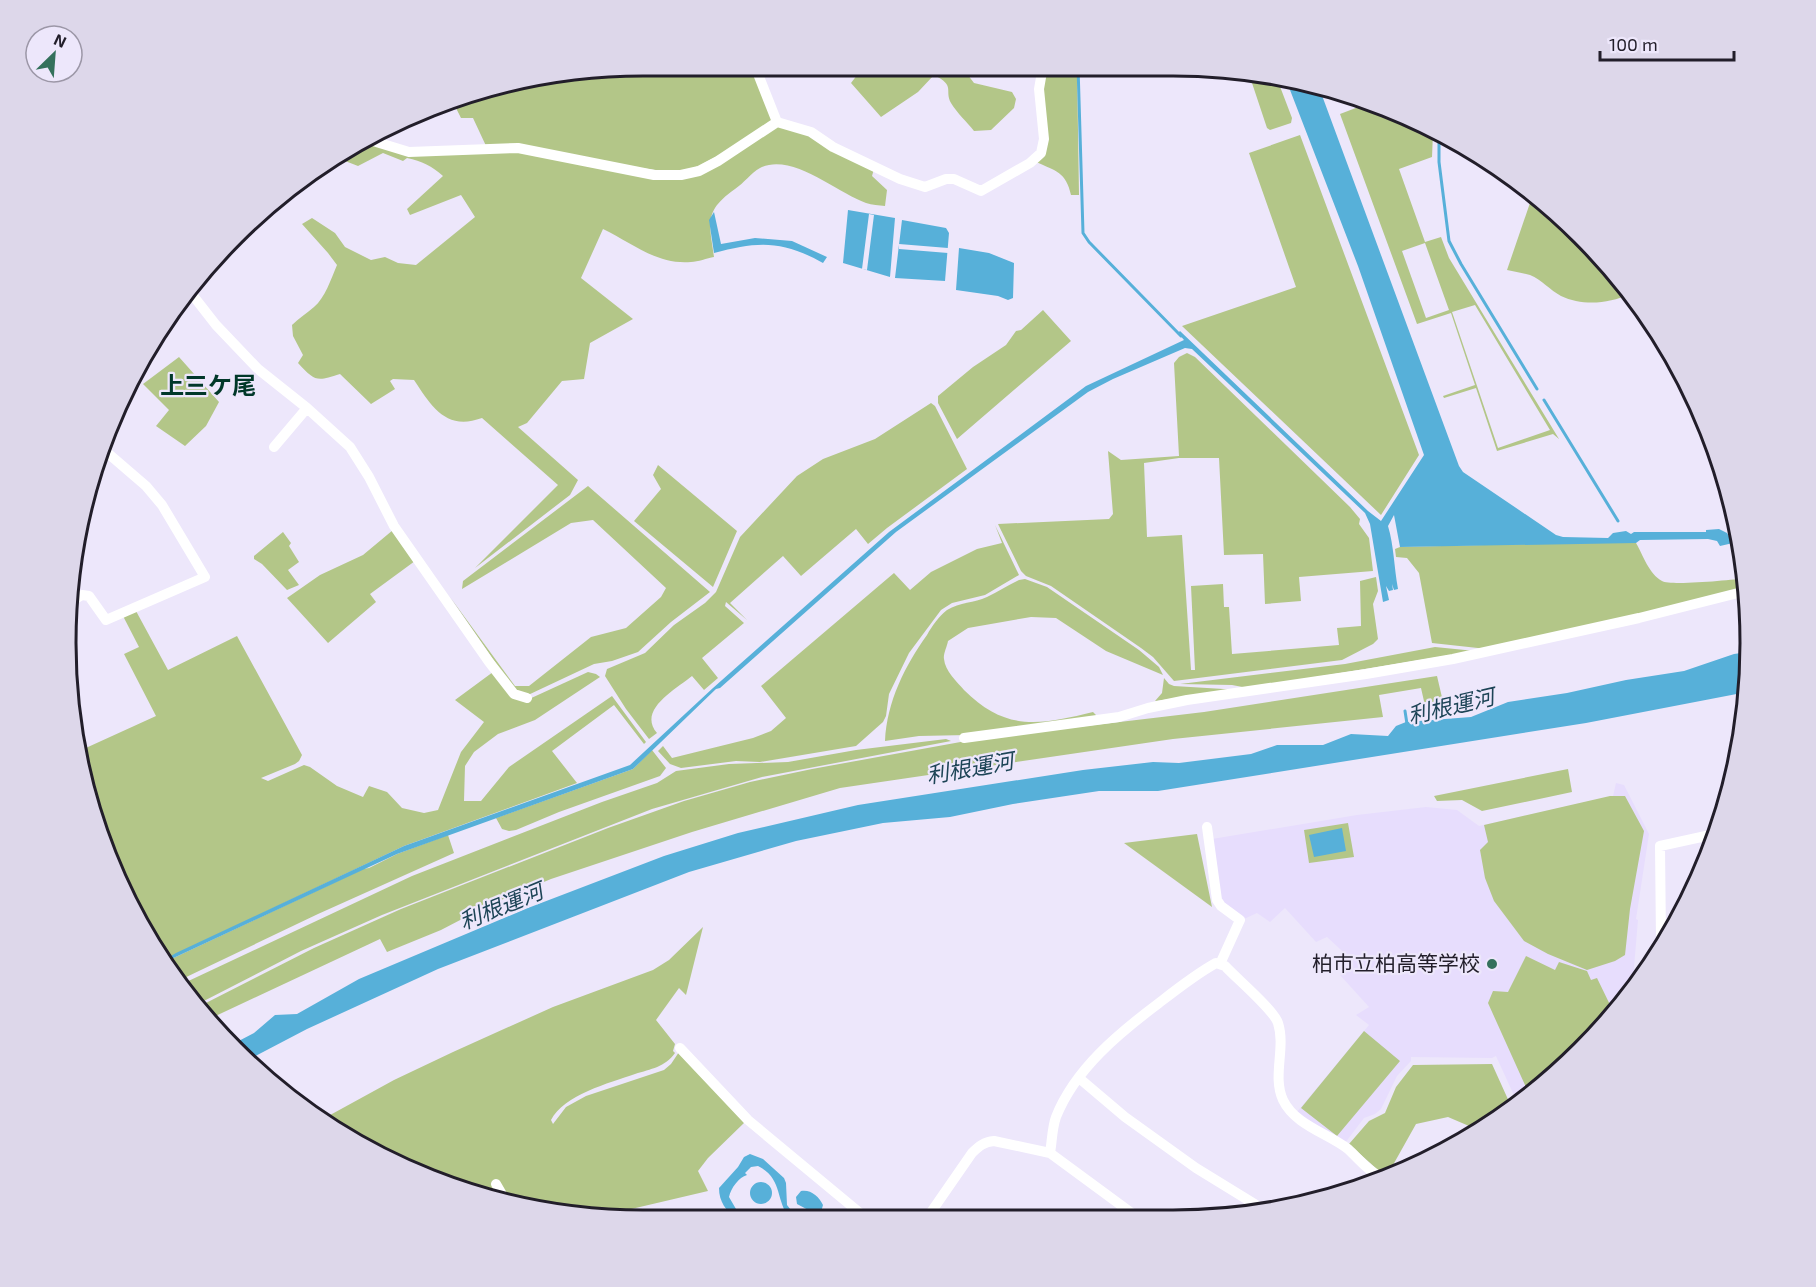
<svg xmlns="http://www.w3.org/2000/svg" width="1816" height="1287" viewBox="0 0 1816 1287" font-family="'Exo 2','Noto Sans JP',sans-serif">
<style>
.built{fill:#e7ddfd}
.green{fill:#b3c688;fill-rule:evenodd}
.water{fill:#57b0d9}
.pier{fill:#ede7fb}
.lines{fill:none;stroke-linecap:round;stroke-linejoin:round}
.stream{stroke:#57b0d9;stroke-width:3}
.minor{stroke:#fff;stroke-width:10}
.poi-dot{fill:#34715c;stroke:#ede7fb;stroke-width:2}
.labels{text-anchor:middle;stroke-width:4.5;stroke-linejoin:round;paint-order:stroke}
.poi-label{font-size:21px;fill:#221e2a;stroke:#ede7fb;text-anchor:end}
.water-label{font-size:22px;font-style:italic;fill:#1d4456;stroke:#ede7fb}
.quarter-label{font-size:24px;font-weight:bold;fill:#013829;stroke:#ede7fb}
.rim{fill:none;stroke:#221e2a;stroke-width:3}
</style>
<rect width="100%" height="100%" fill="#ede7fb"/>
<path class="built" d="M1616 783 1624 785 1649 834 1636 919 1638 920 1634 967 1637 985 1631 995 1554 1077 1517 1102 1496 1056 1492 1058 1411 1057V1061L1397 1076 1381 1109 1375 1114 1364 1118 1345 1143 1297 1112 1369 1025 1356 1015 1369 1007 1340 975 1353 961 1327 937 1316 942 1285 908 1270 922 1257 913 1244 919 1222 903 1212 839 1357 815 1426 807 1457 810 1479 826 1613 796Z"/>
<path class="green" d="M643 66H753L772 120 720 158 679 173 487 148 473 118H461L454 104 494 86Z
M864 66H961L974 83 1012 92 1016 99 1014 108 991 130 974 131C967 122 957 113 951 103 944 90 956 86 934 75L918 92 881 117 851 83Z
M1045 66H1077L1079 195H1071C1066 172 1056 171 1036 162L1040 158 1041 107Z
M1249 74 1276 76 1292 118 1291 123 1270 130 1267 128Z
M1361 106 1433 133 1432 157 1399 169 1425 242 1441 237 1449 258 1559 439 1553 434 1497 451 1476 388 1444 398 1443 396 1475 385 1451 313 1417 324 1340 114ZM1425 243 1449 310 1426 318 1402 251ZM1475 305 1550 430 1498 448 1452 312Z
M777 124 794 128 874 169 872 176 887 190 885 206C879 205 872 205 866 203 837 193 792 152 760 168 751 173 744 183 735 189 704 211 709 222 714 257 707 258 698 262 691 262 657 265 632 243 603 229L581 278 633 319 590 343 584 379 562 381 527 423 518 427 578 480 570 495 475 568 558 485 482 418C446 431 432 407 414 380L393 379 390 381 395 389 371 404 340 374C316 382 315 381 298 363L303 355 293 336 292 325C299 318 306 314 314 307 325 298 331 279 337 265L328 253 302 224 312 218 335 233 345 247 371 260 385 257 398 263 416 265 475 217 461 195 410 215 407 209 443 176C432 166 422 161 407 158L403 161 383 153 358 166 340 159 327 161 371 141 392 149 518 151 680 176Z
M1300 135 1419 455 1381 515 1182 326 1296 287 1249 153Z
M1531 200 1606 262 1629 294C1609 304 1582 306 1561 296 1550 290 1542 280 1530 275 1523 273 1515 272 1507 270Z
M1043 310 1071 341 957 439 938 403V396L973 367 1006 345 1016 331 1021 330Z
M1187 353 1195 357 1350 507 1360 519 1359 524 1369 538 1373 571 1299 577 1301 601 1265 604 1263 554 1224 555 1219 458H1179L1144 463 1147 537 1182 535 1191 670H1195L1191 586 1223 584 1224 607H1229L1232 654 1339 645 1337 628 1361 626 1360 581 1376 577 1378 591 1373 604 1378 639 1373 644 1342 660 1174 681 1153 657 1141 648 1051 586 1026 576 1021 571 998 524 1109 519 1113 514 1108 451 1121 460 1179 456 1174 363 1179 357Z
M179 357 219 402 206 426 185 446 156 426 169 410 143 384Z
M931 403 935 406 967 469 887 528 868 544 856 529 801 576 783 556 730 603 747 620 726 602 725 606 744 623 702 658 718 678 704 690 692 676C676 689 637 710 657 733L649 739 626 709 605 676 607 669 645 653 674 625 705 603 716 592 740 537 797 476 823 459 875 439Z
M658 465 737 531 713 587 634 521 661 489 653 475Z
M588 486 710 592 671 622 638 652 612 661 594 664 528 695 515 691 450 597 515 686H529L591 637 626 628 661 597 666 588 593 520 571 523 462 589 463 581Z
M995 525 1019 575 985 595 952 603 941 610 909 653 889 694 886 716 883 722 856 746 760 762 736 761 681 768 670 764 658 751 663 746 672 758 753 738 771 731 786 718 761 686 894 573 910 590 931 572 977 549 1002 543Z
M393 530 415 561 370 594 376 602 328 643 287 598 320 575 363 555Z
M283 532 291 543 289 546 299 562 288 570 299 585 287 590 262 564 254 559V556Z
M1616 542 1636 543C1643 555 1649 574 1662 581 1670 586 1733 580 1745 578L1746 589 1487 649 1432 643 1419 573 1407 558 1396 557 1395 549 1400 547Z
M1025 579 1047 587 1139 650 1159 667 1163 675 1106 651 1056 618 1031 617 968 628 948 641C947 647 943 654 944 659 945 671 957 682 964 690 1006 732 1040 725 1093 712L1098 717 967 735 919 736 885 741C887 701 905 666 927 635 932 626 939 616 947 610 960 602 974 603 987 597 998 592 1008 585 1019 580Z
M136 611 168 670 237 636 302 755 299 761 295 764 261 778 268 781 304 765 310 767 337 786 363 797 369 786 387 792 402 808 424 813 438 810 461 752 484 722 455 700 493 672 527 700 588 672 596 674 600 677 535 720 498 734 474 752 465 766 464 801H481L509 767 612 696 646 742 644 744 614 705 552 751 577 783 404 846 166 959 125 899 77 756V752L156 716 124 654 139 647 123 616Z
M1435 647 1475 651 1248 688 1232 685 1180 684 1345 664Z
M1437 676 1444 706 1426 710 1421 688 1379 695 1383 717 1173 739 840 788 692 832 551 879 489 905 441 930 387 952 380 939 207 1020 198 1007 314 948 401 909 608 828 684 801 750 782 812 769 977 739 1204 712Z
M1164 678 1169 684 1174 686 1240 690 1155 701 1162 693Z
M946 739 951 741 762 777 652 809 382 915 301 951 196 1005 182 984 412 876 602 802 657 783 676 771 729 764 788 762 856 750Z
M652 750 666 768 660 776 559 812 516 830 509 831 502 829 496 818 633 769Z
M1568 769 1572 792 1482 811 1462 800 1437 801 1434 796Z
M1610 796H1625L1644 831 1630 909 1625 955 1615 961 1587 970 1548 954 1524 941 1494 901 1485 878 1480 850 1488 842 1484 825Z
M1348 823 1354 857 1309 863 1304 830Z
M1197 834 1212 907 1124 843Z
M448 835 454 853 318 914 180 980 167 961 363 869 369 868 397 854Z
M703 927 686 995 679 988 656 1020 675 1044 673 1051 675 1053C665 1067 651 1069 635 1074 609 1083 564 1095 551 1120L553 1124 566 1107 586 1096 664 1070 671 1064 679 1052 745 1122 708 1158 698 1171 708 1191 593 1218 494 1201 388 1162 321 1120 394 1080 453 1052 553 1007 653 970 669 960Z
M1526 956 1555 970 1559 962 1587 971 1591 980 1597 978 1614 1013 1554 1077 1529 1094 1488 1003 1493 991 1508 992Z
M1364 1031 1400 1061 1337 1136 1301 1108Z
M1492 1064 1511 1106 1476 1129 1448 1117 1416 1124 1393 1165 1379 1171 1349 1144 1369 1121 1385 1113 1396 1087 1413 1065Z"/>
<path class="water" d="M1285 77 1320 90 1459 466 1463 472 1556 535 1563 537 1608 538 1613 533 1626 531 1631 534 1634 532H1706V530L1719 529 1727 533 1733 543 1720 546 1717 541 1708 539 1640 540 1636 543 1400 547 1394 515 1388 526C1394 546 1394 567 1398 589L1394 590 1392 584 1393 590 1389 591 1386 586 1389 600 1383 602 1370 524 1365 513 1192 349 1185 348 1113 379 1088 392 896 532 720 688 716 689 633 769 397 854 167 961 166 959 176 953 404 846 630 765 713 688 889 532 1086 386 1184 340 1178 333 1180 331 1368 511 1381 521 1424 455 1358 266Z
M848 210 895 218 890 277 843 263Z
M714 212 721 244 755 238 792 241 827 257 823 263C782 240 758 241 714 253L709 220Z
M902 220 946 228 949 233 945 281 895 278Z
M959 248 989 253 1014 263 1013 298 1008 300 998 296 956 290Z
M1748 652 1749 681 1747 692 1586 723 1158 791H1099L1013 804 950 817 883 823 796 841 689 872 438 969 307 1029 248 1060 231 1045 254 1033 275 1015 297 1014 359 979 528 908 664 856 738 833 858 805 1083 770 1153 762 1179 763 1251 754 1277 745H1323L1351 734 1388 736 1396 726 1406 722 1471 717 1508 702 1567 693 1626 680 1684 671 1734 654Z
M1342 828 1346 851 1314 857 1309 835Z
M750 1154 763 1159 784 1178 786 1183 787 1205 798 1219H790C775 1200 783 1178 758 1166L751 1167 745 1173 747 1175C739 1177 731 1188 729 1197L736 1209 750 1219H736C726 1210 719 1202 719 1188L738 1167 744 1157Z
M750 1193a11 11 0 1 1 22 0a11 11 0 1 1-22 0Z
M801 1191C810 1189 819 1196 823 1205L821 1212 814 1213 797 1204 796 1197Z"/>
<path class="pier" d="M869 214 874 215 867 270 862 269Z
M899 244 948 248V253L899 249Z"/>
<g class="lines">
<path class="stream" d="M1078 66 1083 233 1089 242 1181 336
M1439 135V162L1449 241 1461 264 1537 389
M1544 400 1618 521
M1743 625 1748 644
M1405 711 1407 724"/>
<path class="minor" d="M752 66 758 74 777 122
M373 141 409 152 518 148 654 175H681L699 171 718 161 777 122 811 132 833 147 900 179 925 187 946 179H954L981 191 1030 163 1041 153 1044 139 1039 89 1043 66
M191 293 216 325 258 369 307 408 350 447 369 477 394 526 489 662 514 694 527 698
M274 447 307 408
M72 601 82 595 89 596 106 620 205 577 162 505 146 486 103 449
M964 738 1119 717 1148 708 1187 700 1366 674 1453 659 1639 618 1746 591
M1207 827 1217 900 1221 906 1240 920 1220 964
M1661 941 1660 846 1715 834
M680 1048 748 1120 866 1218
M1079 1078 1125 1117 1196 1168 1266 1211
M1050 1153C1052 1142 1052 1128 1056 1117 1075 1069 1119 1033 1159 1003 1177 989 1196 974 1216 963L1225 966C1236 978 1274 1010 1278 1023 1286 1048 1272 1076 1283 1100 1295 1125 1327 1133 1348 1149 1358 1158 1366 1169 1379 1176
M496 1184 507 1203
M927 1218 972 1153C979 1146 984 1142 994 1141L1050 1153 1137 1217"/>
</g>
<circle class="poi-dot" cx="1492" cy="964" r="6"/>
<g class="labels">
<g class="poi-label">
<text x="1480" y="971">柏市立柏高等学校</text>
</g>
<g class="water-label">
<text transform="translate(1451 706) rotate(-13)" y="8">利根運河</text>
<text transform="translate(970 768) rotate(-10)" y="8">利根運河</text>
<text transform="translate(501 906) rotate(-22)" y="8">利根運河</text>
</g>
<g class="quarter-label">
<text x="208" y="394">上三ケ尾</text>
</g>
</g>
<path d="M0 0H1816V1287H0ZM643 76H1173A567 567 0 0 1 1740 643V643A567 567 0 0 1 1173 1210H643A567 567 0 0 1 76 643V643A567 567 0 0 1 643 76Z" fill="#ddd7ea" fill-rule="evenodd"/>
<path class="rim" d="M643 76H1173A567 567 0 0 1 1740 643V643A567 567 0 0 1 1173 1210H643A567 567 0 0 1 76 643V643A567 567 0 0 1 643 76Z"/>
<g transform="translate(54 54) rotate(25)"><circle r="28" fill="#ede7fb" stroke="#9c97a7" stroke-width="1.5"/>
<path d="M0-4.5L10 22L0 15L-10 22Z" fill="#34715c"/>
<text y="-9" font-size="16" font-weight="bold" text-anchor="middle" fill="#221e2a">N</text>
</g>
<path d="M1600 51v9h134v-9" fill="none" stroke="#221e2a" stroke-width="3"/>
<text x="1609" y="51" font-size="18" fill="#221e2a" stroke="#ede7fb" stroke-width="4.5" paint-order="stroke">100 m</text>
</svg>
